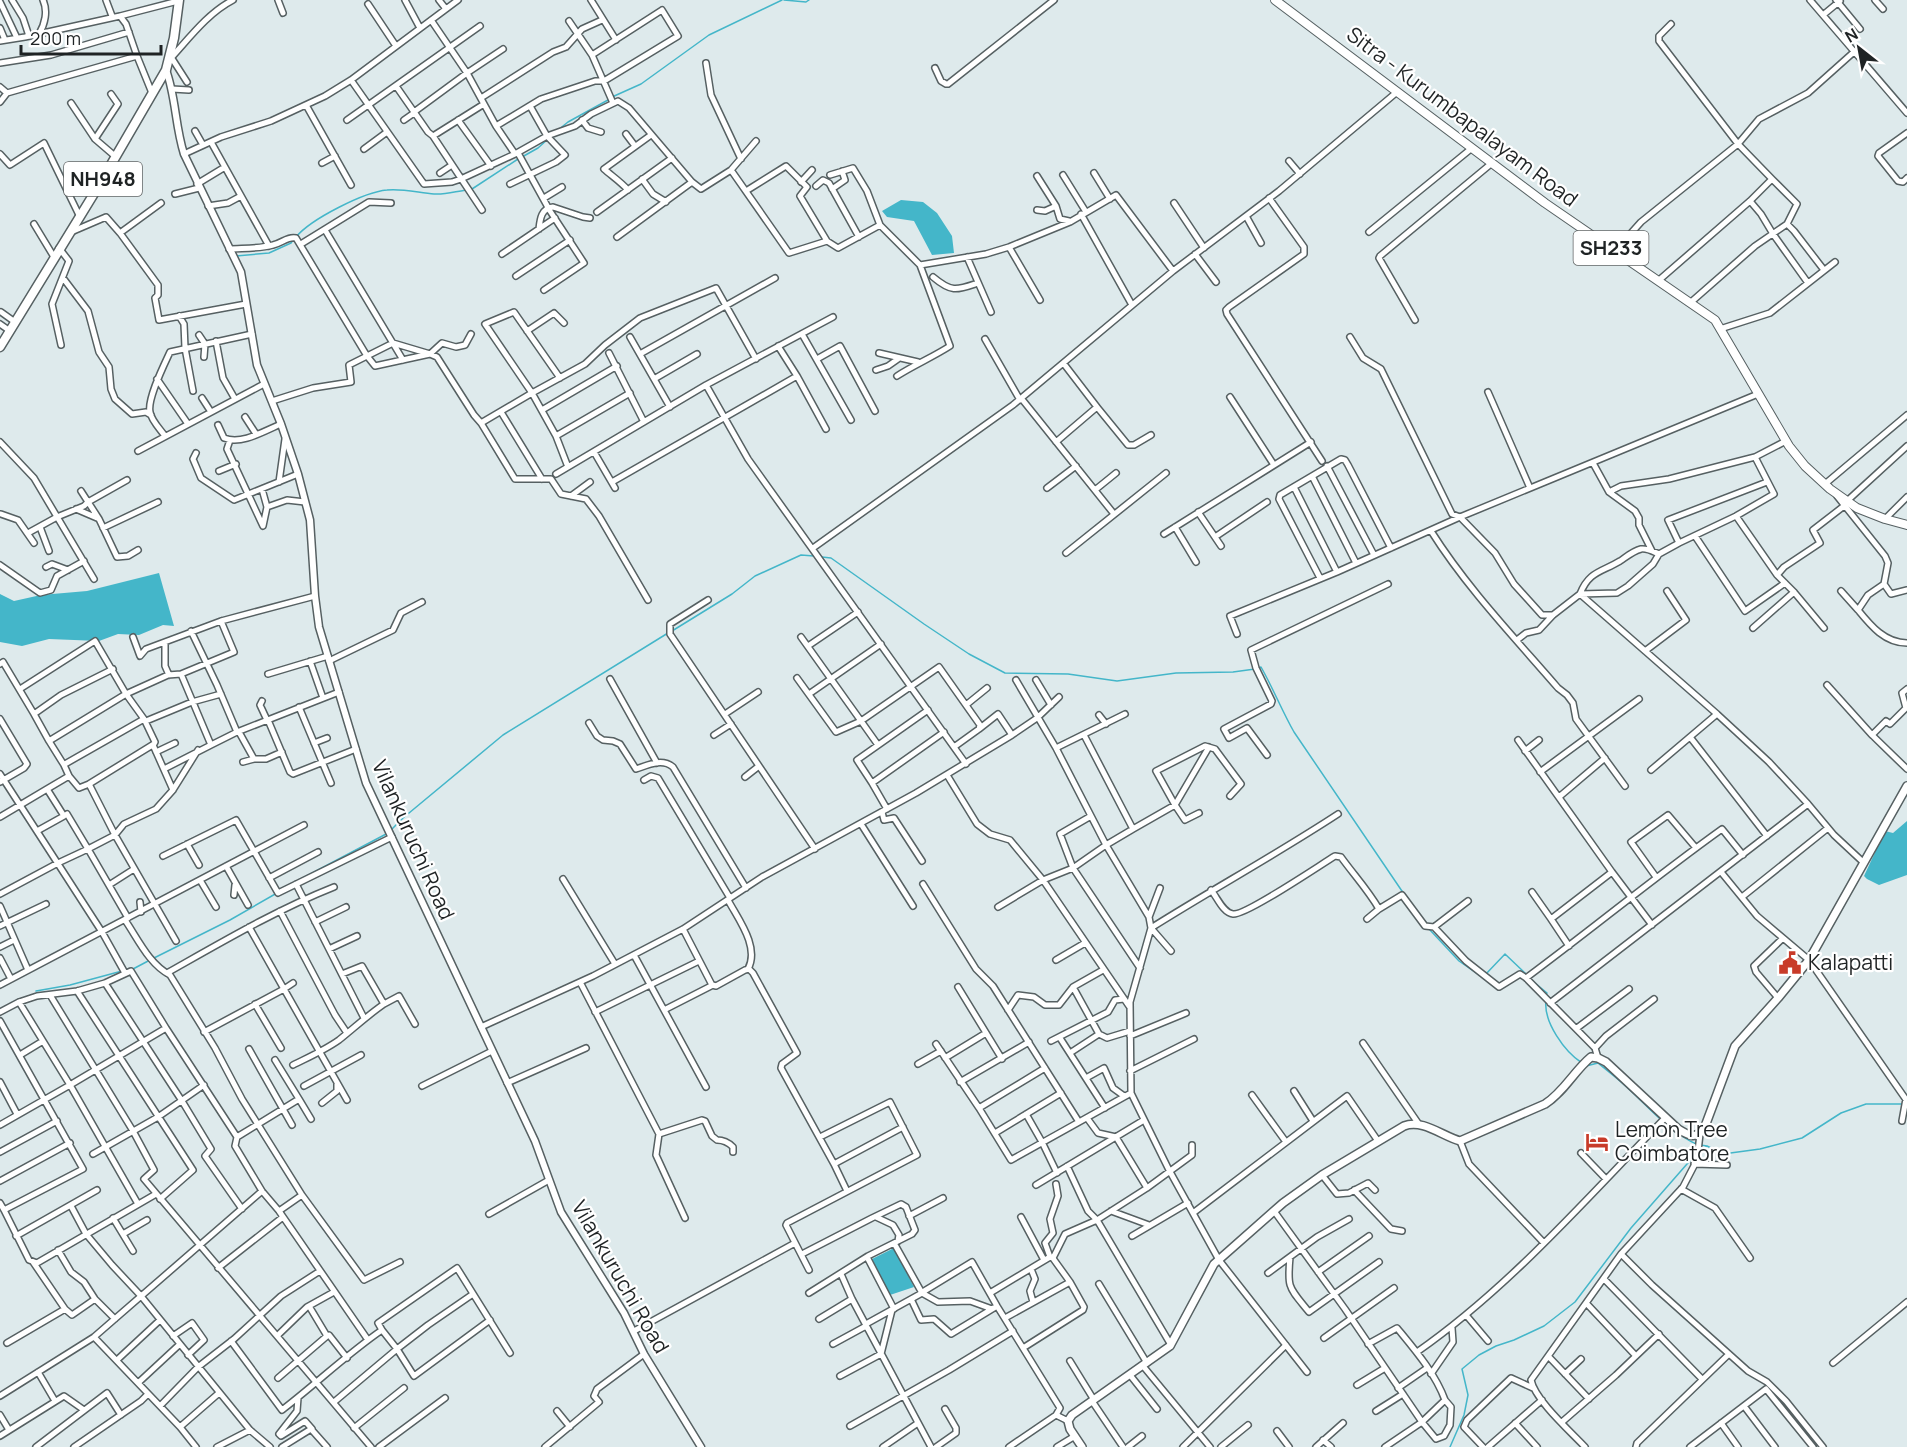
<svg xmlns="http://www.w3.org/2000/svg" width="1907" height="1447" viewBox="0 0 1907 1447" font-family="Manrope,sans-serif">
<style>
.water{fill:#44b6c9}
.lines{fill:none;stroke-linecap:round;stroke-linejoin:round}
.stream{stroke:#44b6c9;stroke-width:1.5}
.minor-casing{stroke:#566062;stroke-width:8}
.tertiary-casing{stroke:#566062;stroke-width:9}
.secondary-casing{stroke:#566062;stroke-width:10}
.primary-casing{stroke:#566062;stroke-width:10}
.trunk-casing{stroke:#566062;stroke-width:11}
.minor{stroke:#fff;stroke-width:5}
.tertiary{stroke:#fff;stroke-width:6}
.secondary{stroke:#fff;stroke-width:7}
.primary{stroke:#fff;stroke-width:8}
.trunk{stroke:#fff;stroke-width:8}
.labels{text-anchor:middle;stroke-width:4.5;stroke-linejoin:round;paint-order:stroke}
.shield{fill:#fff;stroke:#626566;stroke-width:1.5}
.shield-label{font-size:20px;font-weight:bold;fill:#1f2324}
.street-label{font-size:21px;fill:#1f2324;stroke:#fff}
.poi-label{font-size:21px;fill:#1f2324;stroke:#fff;text-anchor:start}
</style>
<rect width="100%" height="100%" fill="#deeaec"/>
<path class="water" d="M901 200 923 202 937 213 952 236 954 253 932 255 914 221 887 217 882 211Z
M159 573 174 626 163 625 139 635 118 634 99 641 49 639 22 646 0 642V594L14 601 41 595 87 591Z
M1907 821V875L1879 885 1867 879 1864 876 1885 831 1893 833Z
M894 1248 914 1287 890 1295 872 1259Z"/>
<g class="lines">
<path class="stream" d="M784 0 806 2 809 0
M612 97 641 84 709 35 782 0
M558 130 568 122 608 100
M522 157 538 148 548 139
M472 189 518 159
M296 237C311 219 364 192 387 190 401 188 420 193 434 194 445 195 457 191 467 190
M236 256 269 253 291 243 293 240
M822 557 831 558 924 624 969 654 1005 673 1068 674 1117 681 1176 673 1233 672 1255 669
M672 631 732 594 755 576 801 555 814 556
M1259 668 1261 667C1273 688 1282 711 1294 732L1406 897
M391 830 403 818 503 735 668 633
M299 880 388 833
M1430 930 1459 961 1482 977
M154 958 230 920 277 893
M133 969 150 960
M1485 975 1505 954 1526 974
M1529 978 1547 993 1546 995
M36 991 70 985 122 971
M1546 1000C1543 1022 1565 1052 1582 1063
M1586 1066 1598 1063C1609 1072 1621 1081 1631 1091 1652 1111 1669 1131 1696 1144
M1700 1145 1707 1146
M1700 1151 1707 1146 1723 1154 1760 1149 1802 1138 1841 1113 1866 1104H1903
M1450 1447 1464 1415 1468 1395 1462 1369 1479 1355 1496 1346 1514 1340 1544 1326 1575 1302 1631 1228 1694 1156"/>
<g class="minor-casing">
<path id="minor" d="M12 0 23 18 29 36
M106 0 112 16
M278 0 283 13
M405 0 420 28
M439 0 446 9
M591 0 616 40
M1810 0 1907 113
M1836 0 1860 29
M1875 0 1883 9
M0 2 17 38
M368 4 396 46
M1823 15 1840 1
M120 16 178 1
M431 20 467 73 496 126 515 154 547 136 575 126 591 114 618 101 629 108 692 182 701 189 731 170 756 141
M569 21 592 55 613 103
M0 28 5 40
M39 34C45 24 48 11 43 0
M0 41 25 37 120 16 126 24 137 56
M171 57 187 82
M171 58C190 37 208 13 233 0
M0 63 51 55 129 32
M706 63 711 95 741 159
M935 68 941 81 946 84H948L1054 0
M351 80 424 184 452 182 461 179 515 154
M396 86 428 132 433 136 482 210
M0 87 7 93
M172 89 189 90
M481 98 553 52 566 47 582 29 602 20
M0 102 7 93 137 56 152 93
M71 103 95 139 116 157
M306 105 351 185
M414 112 467 73 503 49
M347 120 480 26
M404 120 414 113
M458 120 491 166
M582 120 588 128 601 132
M496 126 541 99 595 81H604L678 36 662 10 592 55
M195 131 203 145
M1907 133 1879 153 1878 156 1898 181 1903 182 1907 178
M626 134 635 146
M433 136 484 104
M95 139 118 104 111 94
M211 142 269 246
M364 149 387 132
M518 153 550 211 584 263 544 290
M0 154 10 165 44 143 79 215
M184 154 221 137 271 121 325 96 351 80 458 0
M1289 161 1300 174
M322 163 335 156
M731 170 789 253 827 241 838 248 880 225 920 265 986 254 1009 247 1070 222 1116 195 1173 271 1279 191 1397 92
M440 173 452 165
M1094 173 1110 199
M830 175 853 168 867 191 880 225
M1063 175 1086 212
M1037 176 1056 206 1060 219 1069 221
M642 179 653 194 666 202
M801 182 812 170
M197 184 225 167
M510 184 556 162 565 155 547 136 530 106
M816 186 823 180 829 183 859 237
M832 189 845 180 842 171
M628 190C621 182 612 176 604 169L651 135
M746 191 786 166 807 187 800 196 827 241
M175 194 199 188
M544 198 562 187
M1269 198 1304 247V254L1229 307 1226 310 1227 314 1322 461
M1750 201 1761 214 1773 234 1808 283
M1174 203 1204 248
M208 206 228 203 241 196
M1037 210 1045 211 1056 206
M597 212 672 158
M1081 214 1132 305
M1246 216 1261 243
M34 224 54 257
M1787 224 1794 231 1824 270
M539 229C540 220 541 208 553 207L583 217 590 218
M325 230 403 360
M71 232 106 217 120 233 158 285V295L155 298 159 320 246 304
M1369 232 1472 148
M120 233 161 203
M617 237 692 182
M301 244 369 202 391 203
M1009 247 1040 300
M59 248 69 261 52 304 61 345
M229 249C243 248 259 249 273 245 282 243 288 236 296 238L367 356 375 366 430 354 442 343 456 347 465 345 471 334
M1615 251 1641 222 1738 144 1759 119 1808 93 1855 51
M502 254 555 218
M1195 254 1216 282
M967 257 991 312
M516 276 570 240
M933 277C952 293 957 290 978 283
M63 278 88 311 99 352 109 367 111 389 115 399 132 414 146 412 151 415
M1658 281 1750 201 1772 179 1738 144 1659 41V36L1671 24
M1690 303 1755 246 1787 224 1797 204 1772 179
M1 312 15 322
M179 316 184 324 185 348 193 391
M1415 320 1379 258 1380 256 1492 163
M0 324 10 331
M1720 329 1770 313 1835 262
M527 331 554 313 564 323
M802 334 851 420
M199 335 205 344 204 357
M630 337 670 407
M1350 337 1363 358 1381 369 1452 514 1460 517 1495 553 1514 584 1542 615H1553
M985 339 1020 400
M216 341 223 378 235 399
M778 346 797 376 826 429
M609 353 644 422
M879 353 918 362
M640 354 775 278
M817 359 840 346 875 411
M876 370 888 366 898 359
M897 376C914 365 933 357 950 346L920 265
M157 379 188 424
M654 379 697 354
M706 385 748 459 966 764
M1488 392 1530 488
M1230 397 1274 465
M202 398 211 412
M1021 398 1114 514
M272 401 313 388 351 382 349 365 393 343 430 354 437 357 474 415 481 423 515 479H551L561 494 586 499 599 516 648 600
M1097 407 1128 445H1134L1151 435
M542 410 617 366
M501 412 542 479
M245 417 256 434
M481 423 532 393 485 324 514 312 560 378
M218 425 224 438C242 445 264 431 281 424
M165 436C160 429 151 420 150 412 147 399 164 365 170 352L252 334
M556 436 630 393
M230 440 227 449 263 526 267 507 262 489
M0 442 34 478 94 579
M1056 442 1097 407 1064 364
M138 451 264 384
M594 452 615 488
M196 453 193 459 201 478 234 500 298 474
M1593 463 1609 492 1635 511 1639 518V525L1652 551
M1327 466 1374 555
M568 467 556 436 532 393 585 364 605 345 640 318 716 288 756 359
M219 471 236 464
M556 474 706 385 833 317
M1312 476 1356 563
M279 482 285 439
M612 482 797 376
M1825 484 1907 415
M1294 487 1337 572
M1047 488 1076 466
M1095 490 1116 473
M81 491 99 519 117 557 128 556 138 550
M1609 492 1621 486 1669 479 1755 457
M571 496 590 482
M1837 496 1885 556 1888 563 1884 584 1868 595 1858 610C1871 626 1885 643 1907 643
M1847 501 1907 446
M267 507 287 500 305 502
M76 509 97 518
M1198 512 1221 546
M1 514 18 520 34 543
M1736 516 1777 575 1794 592 1824 628
M1885 519 1907 497
M40 527 49 551
M1175 527 1196 562
M103 528 158 502
M1431 531C1467 588 1514 637 1558 688L1567 695 1573 703 1576 719 1625 786
M28 533 57 517 84 506 88 502 127 480
M1164 534 1311 442
M1695 536 1745 611 1785 583
M1215 537 1267 502
M1679 543 1668 520 1767 482
M813 548 1013 405 1173 271
M1066 553 1166 473
M1659 554C1654 552 1647 548 1641 549 1633 551 1626 557 1620 561 1602 572 1589 571 1580 594L1717 714
M0 565 40 593 51 590 57 576 84 561
M46 567 52 564 68 570
M1777 575 1784 567 1820 543 1813 530 1844 506
M1320 578 1279 499 1280 495 1341 459 1345 460 1348 465 1391 548
M1884 584 1891 594 1907 590
M1841 591 1858 610
M708 600 670 624V634L815 849
M1753 628 1794 592
M191 631 217 685 237 732
M1237 634 1230 616 1337 572 1460 517 1758 394
M133 637 140 656 146 649 221 621
M1517 640 1526 633 1539 630 1553 615 1580 594 1617 593 1628 586 1653 564 1659 554 1679 543 1736 516 1774 494 1755 457 1786 441
M165 642V666L169 675
M808 646 858 612
M1645 651 1686 620 1667 591
M310 661 323 698
M329 661 393 630 401 613 422 602
M0 664 3 662 34 714 61 695 113 669
M181 674 234 652 221 621 315 596
M268 674 328 656
M797 678 836 732 861 721 801 637
M610 679 657 763
M1016 680 1056 748 1106 845 1073 868 1140 968
M1036 680 1051 705
M1827 685 1872 735
M20 689 95 641 126 694 168 675 181 674 211 745 237 732 339 692
M1907 689 1902 693 1906 708 1890 724 1886 721 1872 735 1907 769
M809 694 881 644
M262 701 260 705 267 720
M966 705 987 688
M299 707 331 783
M34 714 49 741
M725 714 758 692
M1099 715 1106 724
M0 719 27 764 24 768 0 782
M268 720 290 772 293 774 356 749
M146 721 192 702 221 694
M589 723 597 736 603 740 613 741 620 744 636 769C648 765 662 758 673 767L746 888
M979 729 998 714 1012 735
M239 732 254 759
M714 735 731 724
M1084 735 1133 829 1106 845 1149 917 1151 928 1171 951
M1690 737 1767 836
M1518 740 1612 872 1652 925
M314 743 327 738
M153 745 173 790
M878 745 861 721 939 667 980 725 979 729 954 747
M1056 748 1125 714
M1525 751 1539 740
M156 752 175 743
M1267 755 1247 728 1229 738 1224 729 1271 704 1272 701 1256 668 1251 650 1388 584
M243 762 254 759H266L282 752
M164 769 211 745
M1651 770 1717 714 1769 762 1808 804
M1540 772 1639 699
M0 774 102 932 125 973
M947 775 977 824 990 834 1010 840 1043 880 1073 868 1060 834 1091 816
M69 776 79 788 89 784 154 744 155 742 144 719
M745 777 759 766
M644 780 651 776 658 778 730 898 728 900C738 919 760 947 748 969H749
M872 783 857 760 928 710
M89 784 115 835 124 824 156 809 173 790 198 750
M47 789 69 776 64 765 65 764 144 719 126 694 49 741 64 765
M1559 797 1605 758
M887 809 872 783 944 732
M882 812 884 820 894 818 922 861
M1199 813 1185 820 1175 805 1156 771 1205 746 1215 749 1241 784 1230 796
M0 817 47 789 64 816 67 814 88 849 115 835 176 941
M861 824 913 906
M1133 829 1175 805 1209 747
M37 831 64 816
M187 844 199 865
M163 856 236 820 278 893 392 837
M226 866 248 905
M1721 872 1757 916 1809 960 1907 1101
M1656 877 1631 842 1668 815 1696 848
M269 878 318 852
M563 879 615 964
M200 880 216 907
M296 884 364 1018
M923 884 976 969 993 986 1079 1122
M109 885 134 869
M1211 890C1217 897 1223 913 1233 914 1245 916 1320 865 1335 856L1341 857C1354 875 1368 890 1379 909
M1532 892 1551 919
M0 894 58 863 88 849 128 918
M234 895 235 885
M1742 897 1828 828
M140 902 141 912
M0 906 28 970
M998 907 1043 880 1129 1006
M280 911 335 1015 347 1033
M1149 917 1160 888
M1367 919 1379 909 1402 895 1425 926 1434 927 1466 961 1499 987 1520 974 1526 978 1595 1048 1598 1058
M125 920C138 939 149 964 170 975L215 1048 242 1099 302 1195 279 1211
M315 922 346 907
M0 926 46 904
M249 927 284 989 293 983
M1434 927 1468 901
M683 929 712 985 716 986 745 970 749 969 753 973 797 1053 782 1064 781 1068 834 1164 847 1191
M1569 946 1551 919 1612 872
M0 947 14 940
M329 949 357 936
M634 955 706 1087
M0 958 11 979
M1056 960 1085 943
M167 973C222 942 276 910 334 887
M342 974 362 966 384 1004 399 996 415 1024
M1526 978C1592 929 1655 877 1722 829L1743 855
M580 982 659 1134
M105 983 182 1101 211 1149 205 1156 242 1209
M0 985 304 825
M958 987 1002 1059
M1073 987 1099 1034
M77 991 193 1170 160 1199
M50 995 133 1131 154 1170 144 1179 371 1447
M1778 998 1756 972 1754 966 1782 939
M1550 1003 1808 804 1834 835 1863 862
M255 1004 281 1048
M664 1010 713 985
M1008 1010 1018 995 1034 997 1045 1005H1059L1073 987 1103 970
M0 1012 19 1002 37 996 77 991 105 983 131 971 166 1028 70 1085 19 1002
M595 1012 699 961
M0 1021 83 1169 4 1210 0 1203
M481 1027 593 976 683 929 762 877 916 793 1012 735 1037 718 1059 697
M166 1028 237 1137 299 1099 311 1119
M1577 1028 1629 989
M204 1032 284 989 347 1100
M1130 1036 1186 1013
M1060 1038 1105 1108
M1051 1041 1108 1012 1115 1000 1124 999
M1363 1043 1418 1123
M936 1044 979 1108 1011 1160 1131 1093
M1595 1048 1606 1036 1654 999
M249 1049 292 1125
M1070 1053 1099 1034 1107 1038 1130 1031
M20 1055 43 1041
M945 1058 986 1033
M275 1060 299 1099
M918 1064 941 1051
M293 1065C309 1057 325 1050 339 1040 354 1028 368 1015 384 1004
M1130 1071 1194 1039
M1086 1078 1104 1068 1113 1088 1124 1096
M0 1082 17 1114
M960 1082 1029 1042
M507 1083 586 1048
M304 1086 361 1055
M422 1086 492 1051
M1294 1091 1313 1121
M1252 1095 1286 1142
M322 1103 337 1091V1084
M979 1108 1045 1068
M1026 1114 1042 1142 1057 1173
M1087 1118 1098 1133 1116 1137 1147 1188
M1902 1121 1906 1099
M0 1125 70 1085 138 1204
M995 1133 1061 1093
M237 1137 235 1146 262 1191 279 1211 368 1340
M1460 1141 1469 1164 1544 1243
M0 1152 57 1121
M1581 1153 1606 1179
M93 1154 158 1117 204 1085
M834 1164 903 1127
M1694 1164 1727 1165
M1067 1166 1088 1211 1097 1220 1171 1345
M1322 1175 1337 1194 1349 1193 1368 1183 1375 1190
M0 1181 70 1143
M1036 1185 1144 1120
M1681 1189 1715 1208 1750 1258
M1354 1190 1391 1229 1402 1231
M302 1195 364 1280 400 1262
M71 1206 86 1234 112 1265 141 1296 250 1430 270 1447
M4 1210 29 1260 37 1263 156 1194
M1111 1211 1149 1225
M1274 1211 1345 1309 1422 1422 1436 1439 1444 1436 1450 1425 1451 1407 1445 1400
M1193 1213 1347 1096 1378 1141
M489 1214 549 1180
M909 1216 943 1198
M876 1217 893 1225 899 1235 898 1241
M1021 1217 1044 1260
M113 1218 133 1251
M685 1218 656 1155 659 1134 702 1120 705 1121 712 1136 717 1140C724 1140 728 1142 733 1147V1152
M123 1234 147 1220
M16 1236 97 1190
M1132 1236 1188 1203
M58 1250 71 1272 84 1282 95 1299 115 1319
M802 1254 872 1218 901 1204 906 1207 915 1230 912 1234 868 1256 809 1293
M1621 1254 1652 1285 1748 1371 1767 1382 1786 1401 1823 1447
M867 1257 894 1309
M1050 1257 1045 1243 1053 1233 1050 1219 1058 1196 1056 1184
M1290 1257C1287 1289 1289 1287 1309 1312L1379 1262
M1053 1258 1065 1234 1097 1220 1147 1188 1192 1155V1145
M33 1262 65 1309 72 1315 95 1299
M218 1268 283 1217
M1031 1269 1035 1279 1030 1291 1033 1302
M809 1270 786 1225 787 1223 917 1155 890 1102 820 1137
M1318 1272 1369 1236
M1268 1273 1317 1237 1349 1219
M841 1274 852 1299 931 1447
M1604 1279 1702 1379
M1099 1284 1147 1363
M921 1293 972 1262 997 1306 1060 1408 1056 1415
M922 1293 938 1302 970 1301 992 1309
M990 1293 1050 1257H1052L1070 1282 1084 1307 1083 1310 1023 1348
M911 1299 921 1320 934 1319 951 1334 997 1306
M1587 1304 1636 1356
M309 1306 327 1336 329 1335 347 1358
M1466 1315 1488 1341
M1005 1318 1070 1282
M819 1319 852 1299
M866 1324 922 1293 894 1243
M382 1330 397 1349 428 1325 473 1294
M634 1331 795 1243
M173 1336 192 1323 204 1340 188 1355
M277 1336 307 1307 334 1292
M94 1337 180 1427 219 1393
M1324 1338 1394 1288
M231 1341 282 1410C316 1384 347 1354 382 1330L378 1323 457 1268 510 1353
M7 1343 65 1309
M833 1344 866 1326
M1368 1344 1397 1328C1415 1350 1435 1373 1445 1400L1422 1422 1385 1447
M1417 1352C1510 1287 1586 1199 1665 1118
M1549 1357 1589 1399
M117 1360 160 1320
M1070 1361 1094 1400
M1833 1363 1907 1302
M1143 1366 1210 1447
M38 1372 55 1401
M1307 1372 1219 1260 1169 1170 1131 1093 1130 1002 1151 928C1213 889 1277 854 1338 814
M1431 1374 1453 1342 1452 1328
M1565 1374 1581 1359
M1130 1375 1157 1409
M840 1376 881 1354 892 1310
M278 1378 327 1336
M138 1383 180 1344
M1357 1385 1385 1368
M1398 1388 1427 1368
M0 1396 94 1337 262 1191
M298 1398 297 1411 279 1434 281 1436 305 1421 312 1429
M1092 1401 1123 1447
M334 1402 397 1349 414 1376 490 1320
M160 1406 198 1367 234 1339 281 1296 320 1271
M1744 1406 1775 1447
M557 1411 570 1427
M1376 1411 1403 1394
M0 1415 9 1430
M1562 1422 1616 1375 1659 1334
M1515 1423 1537 1447
M1721 1423 1738 1447
M850 1426 949 1370 1013 1331
M180 1427 196 1447
M354 1428 404 1388
M1277 1431 1289 1447
M0 1436 64 1396 84 1410
M1323 1440 1331 1447
M36 1447 107 1393 121 1415
M74 1447 141 1401 148 1394
M217 1447 250 1430
M282 1447 311 1429 327 1447
M379 1447 445 1398
M545 1447 599 1402 594 1396 597 1389 644 1354
M883 1447 918 1423
M936 1447 956 1433V1428L945 1409
M1009 1447 1056 1415 1068 1421
M1057 1447 1075 1436
M1128 1447 1142 1436
M1183 1447 1286 1345
M1221 1447 1248 1425
M1316 1447 1343 1423
M1483 1447 1464 1427 1467 1420 1511 1378 1533 1388
M1488 1447 1542 1400
M1585 1447C1570 1431 1535 1400 1531 1380L1621 1254 1683 1187 1697 1160 1700 1134
M1636 1447 1637 1443 1729 1354
M1690 1447 1766 1389 1813 1447"/>
</g>
<g class="tertiary-casing">
<path id="tertiary" d="M166 70C176 97 175 126 184 154L241 272 257 365 281 424 298 474 310 520 315 596 319 627 366 783 535 1141 561 1212 624 1313 644 1354 701 1447"/>
</g>
<g class="secondary-casing">
<path id="secondary" d="M1082 1447 1070 1429 1068 1421 1072 1415 1170 1346 1214 1264 1283 1203 1322 1175 1404 1126C1423 1119 1442 1136 1460 1141L1545 1104C1564 1092 1574 1071 1591 1057L1598 1058 1606 1062 1678 1129C1688 1135 1695 1140 1704 1129L1735 1046 1778 998 1809 960 1907 786"/>
</g>
<g class="primary-casing">
<path id="primary" d="M1275 0 1545 203 1715 320 1789 446 1805 466 1830 489 1857 508 1885 519 1907 525"/>
</g>
<g class="trunk-casing">
<path id="trunk" d="M0 347 98 187 166 70 174 38 179 0"/>
</g>
<use href="#minor" class="minor"/>
<use href="#tertiary" class="tertiary"/>
<use href="#secondary" class="secondary"/>
<use href="#primary" class="primary"/>
<use href="#trunk" class="trunk"/>
</g>
<defs>
<g id="civic-bare" transform="scale(1.8)"><path d="M-.6-6.5H3V-4.5H.6V-3L4-1V1h2V6H-6V1h2V-1L-.6-3ZM-1.2 2.5V6h2.4V2.5Z" fill="#c83b29" stroke="#fff" stroke-width="2.5" paint-order="stroke"/></g>
<g id="hotel-bare" transform="scale(1.8)"><path d="M-6-4.5h1.5V1H6V5H4.5V3h-9V5H-6ZM-4 0a1.8 1.8 0 1 1 3.6 0ZM.5 0V-2.5h3Q6-2.5 6 0Z" fill="#c83b29" stroke="#fff" stroke-width="2.5" paint-order="stroke"/></g>
</defs>
<g fill-rule="evenodd">
<use href="#civic-bare" x="1790" y="963"/>
<use href="#hotel-bare" x="1597" y="1142"/>
</g>
<g class="labels">
<g class="shield">
<rect x="64" y="162" width="78" height="34" rx="4.5"/>
<rect x="1573.5" y="231" width="75" height="34" rx="4.5"/>
</g>
<g class="shield-label">
<text x="103" y="186">NH948</text>
<text x="1611" y="255">SH233</text>
</g>
<g class="street-label">
<text transform="translate(1462 117) rotate(37)" y="7">Sitra - Kurumbapalayam Road</text>
<text transform="translate(413 840) rotate(66)" y="7">Vilankuruchi Road</text>
<text transform="translate(620 1277) rotate(60)" y="7">Vilankuruchi Road</text>
</g>
<g class="poi-label">
<text x="1808" y="970">Kalapatti</text>
<text x="1615" y="1137">Lemon Tree<tspan x="1615" dy="24">Coimbatore</tspan></text>
</g>
</g>
<g transform="translate(1859 48) rotate(329)" stroke="#ffffff" stroke-width="4.5" paint-order="stroke">
<path d="M0-4.5L10 22L0 15L-10 22Z" fill="#1f2324"/>
<text y="-9" font-size="16" font-weight="bold" text-anchor="middle" fill="#1f2324">N</text>
</g>
<path d="M21 45v9h140v-9" fill="none" stroke="#1f2324" stroke-width="3"/>
<text x="30" y="45" font-size="18" fill="#1f2324" stroke="#ffffff" stroke-width="4.5" paint-order="stroke">200 m</text>
</svg>
